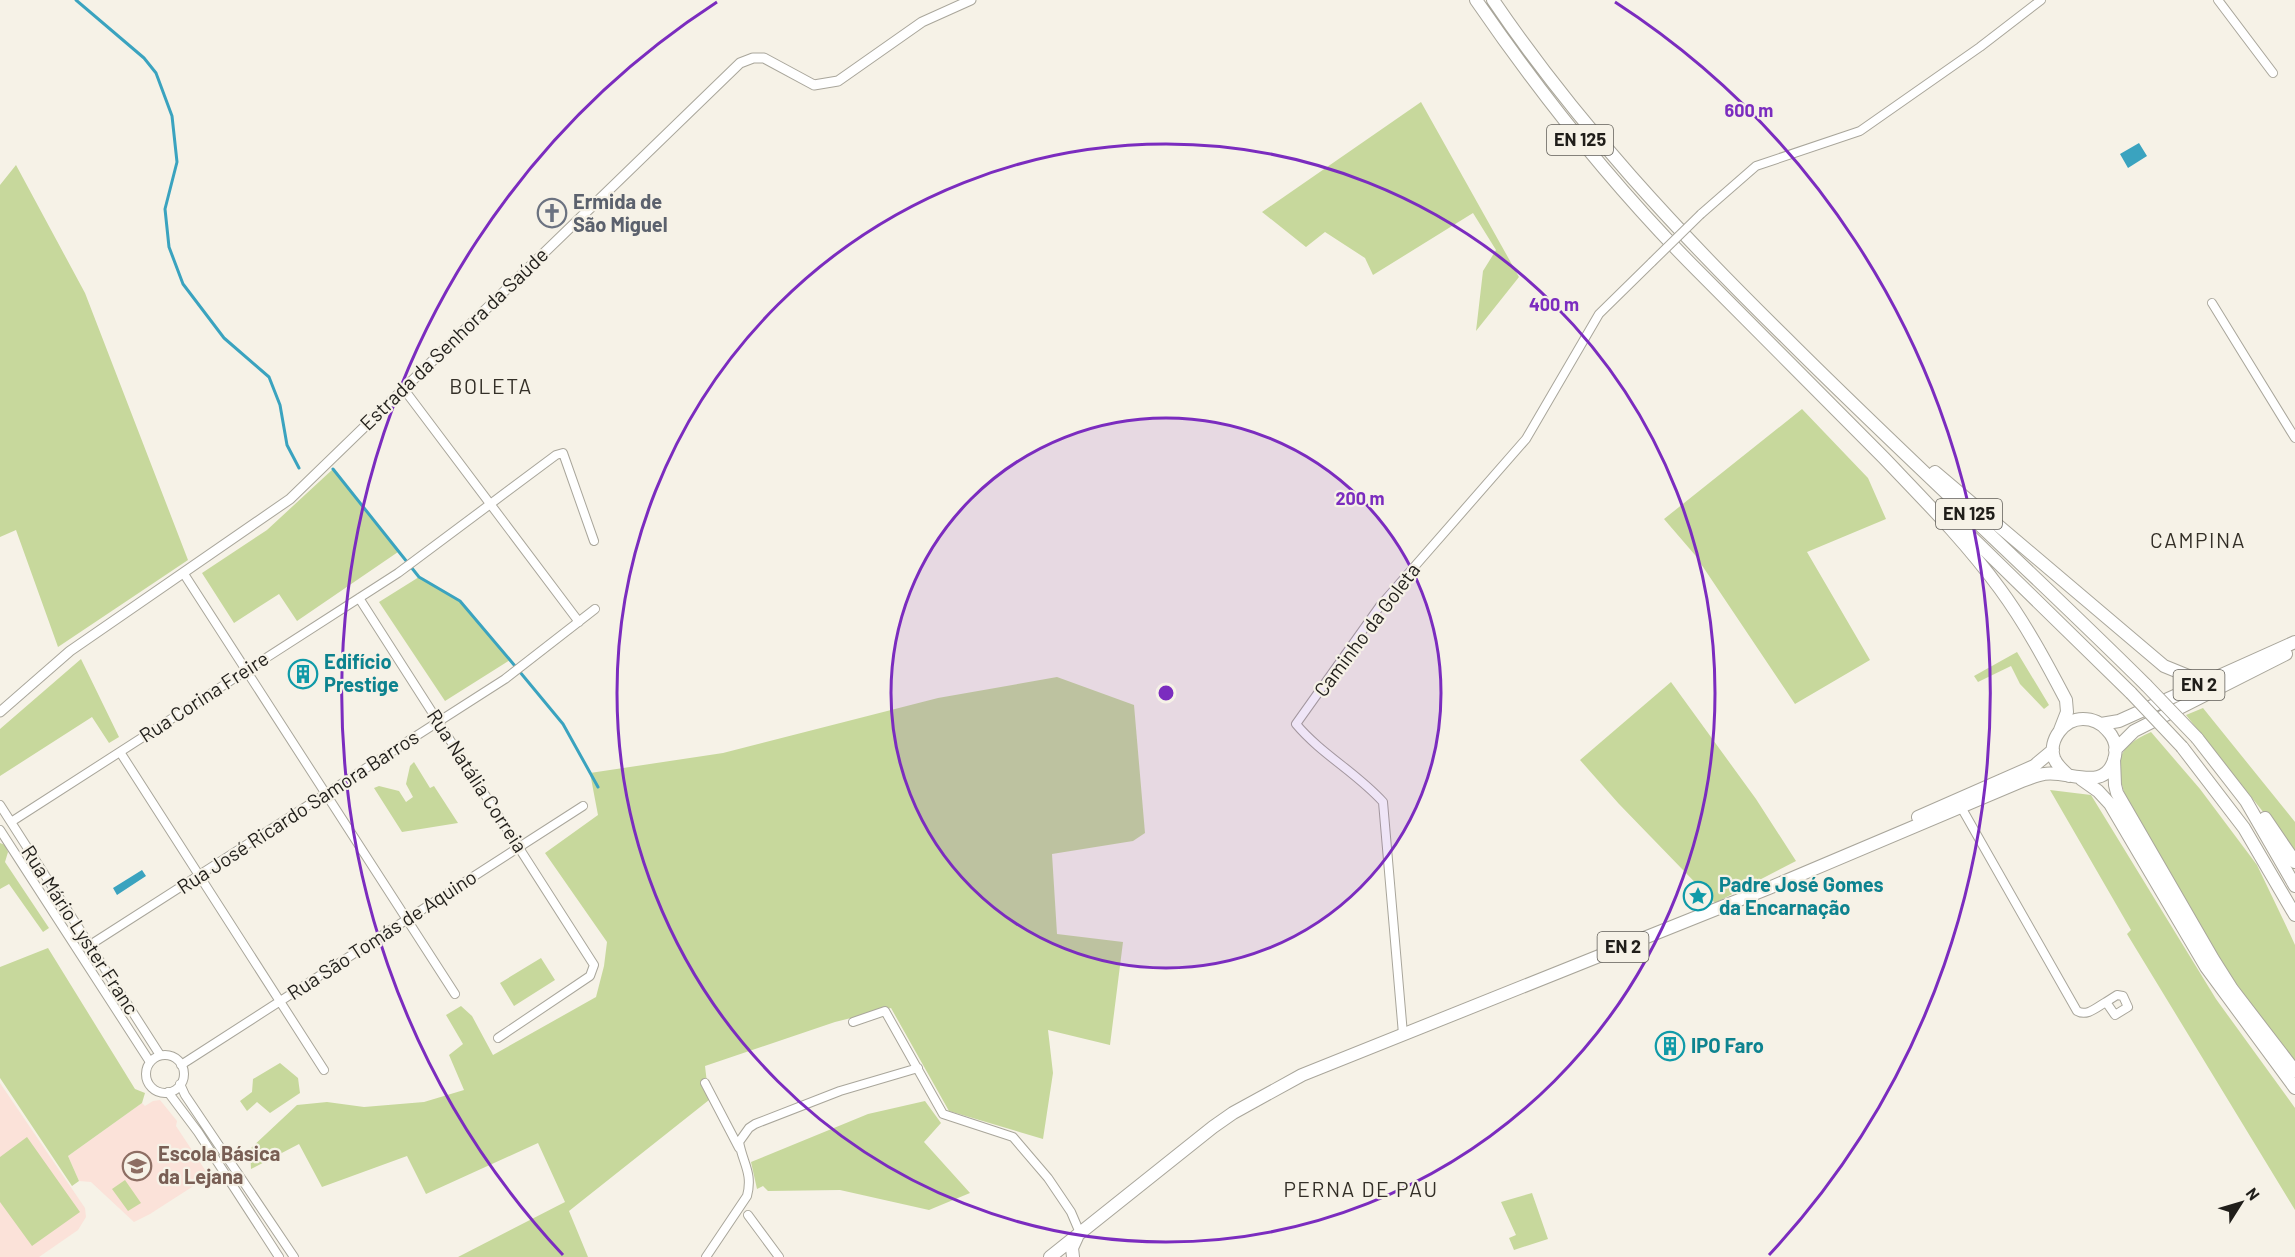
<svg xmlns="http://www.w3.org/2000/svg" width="2295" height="1257" viewBox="0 0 2295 1257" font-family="Barlow,sans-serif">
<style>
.education{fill:#fbe2d9}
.green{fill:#c7d89c}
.water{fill:#3aa3bf}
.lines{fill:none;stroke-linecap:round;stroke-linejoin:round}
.stream{stroke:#3aa3bf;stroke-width:3}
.minor-casing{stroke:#a9a69b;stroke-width:10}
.tertiary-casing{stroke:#a9a69b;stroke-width:11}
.primary-casing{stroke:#a9a69b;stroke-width:14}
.minor{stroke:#fff;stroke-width:8}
.tertiary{stroke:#fff;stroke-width:9}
.primary{stroke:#fff;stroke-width:12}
.minor-bridge-casing{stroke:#a9a69b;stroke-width:10;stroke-linecap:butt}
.primary-bridge-casing{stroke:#a9a69b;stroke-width:14;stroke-linecap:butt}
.minor-bridge{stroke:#fff;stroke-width:8}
.primary-bridge{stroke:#fff;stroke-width:12}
.ring{fill:none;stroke:#7b2cbf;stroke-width:3}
.labels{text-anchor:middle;stroke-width:4.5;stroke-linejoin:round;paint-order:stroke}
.shield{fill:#f6f2e7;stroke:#605e58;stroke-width:1.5}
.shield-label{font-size:18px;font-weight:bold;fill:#201e1a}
.worship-label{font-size:20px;font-weight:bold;fill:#5b616d;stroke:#f6f2e7;text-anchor:start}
.street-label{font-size:20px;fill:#201e1a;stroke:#f6f2e7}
.culture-label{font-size:20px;font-weight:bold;fill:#0d838f;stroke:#f6f2e7;text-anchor:start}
.education-label{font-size:20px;font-weight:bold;fill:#785e54;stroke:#f6f2e7;text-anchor:start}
.neighbourhood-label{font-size:21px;letter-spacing:1.5px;fill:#343028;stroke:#f6f2e7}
.centre{fill:#7b2cbf;stroke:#f6f2e7;stroke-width:3}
.ring-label{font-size:18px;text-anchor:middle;font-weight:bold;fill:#7b2cbf;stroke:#f6f2e7;stroke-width:4.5;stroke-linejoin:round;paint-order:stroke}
</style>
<rect width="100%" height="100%" fill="#f6f2e7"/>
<path class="education" d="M0 1083 85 1208 86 1217 78 1230 39 1257H0Z
M160 1100 177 1121 176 1126 209 1176 150 1214 134 1222 91 1182 79 1181 68 1156 142 1103 145 1106 153 1101Z"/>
<path class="green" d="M1421 102 1519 277 1476 331 1483 271 1496 250 1473 213 1373 275 1365 258 1325 232 1306 247 1262 212Z
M16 165 85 293 188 560 58 647 16 530 0 537V185Z
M1802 409 1868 478 1886 519 1807 552 1870 660 1795 704 1695 555 1664 519Z
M333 469 398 552 297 621 279 594 234 623 202 573 267 530Z
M419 577 460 601 510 660 445 701 379 602Z
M2017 652 2049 705 2044 709 2020 684 2011 666 1978 682 1974 676Z
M81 659 119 737 109 743 92 717 0 776V729Z
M1057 677 1134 705 1145 833 1133 841 1052 854 1057 934 1123 942 1110 1045 1048 1030 1053 1073 1043 1139 949 1111 891 1008 835 1022 705 1066 709 1100 569 1211 588 1257H458L565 1202 538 1143 426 1194 407 1156 322 1187 299 1144 251 1169 250 1149 297 1105 327 1102 364 1107 424 1102 464 1090 449 1055 463 1044 446 1015 461 1006 472 1016 493 1055 596 997 604 966 607 942 545 853 598 815 590 773 723 753 938 698Z
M1671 682 1756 799 1796 861 1715 903 1619 804 1580 760Z
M2203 708 2295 822V852L2186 715Z
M2151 732 2200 789 2257 865 2290 934 2295 945V1063L2209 947 2125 795C2114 761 2117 747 2151 732Z
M414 762 430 788 434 786 458 823 402 832 374 788 379 786 399 791 406 802 413 797 406 784 410 766Z
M2050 790 2091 795 2216 999 2295 1108V1210L2127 934 2131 930Z
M0 843 5 845 8 852 5 862 49 928 43 932 9 884 0 889Z
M48 948 135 1089 145 1093 142 1103 68 1156 79 1181 72 1186 0 1078V967Z
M541 958 555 980 514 1006 500 983Z
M280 1063 298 1078 300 1093 270 1113 257 1102 247 1111 240 1101 252 1092 253 1079Z
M925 1101 941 1123 924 1142 970 1193 929 1210 840 1190 768 1191 763 1186 757 1189 751 1162 868 1114Z
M27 1137 80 1212 32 1246 0 1202V1157Z
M125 1180 141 1203 128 1211 112 1189Z
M1532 1193 1548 1239 1514 1250 1509 1238 1516 1235 1501 1202Z"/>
<path class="water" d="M2139 143 2147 156 2128 168 2120 154Z
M142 870 146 876 117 895 113 888Z"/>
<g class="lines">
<path class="stream" d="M76 0 144 58 156 73 172 116 177 162 165 209 169 247 183 284 224 338 269 377 280 405 287 445 299 468
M333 469 419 577 460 601 510 660 563 724 598 787"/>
<g class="minor-casing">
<path id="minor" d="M2218 0 2273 73
M1701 214 1756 166 1860 131 1980 47 2041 0
M2212 303 2295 438
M403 388 579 622
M184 574 455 994
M359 598 594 965 590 976 498 1038
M120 752 324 1070
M0 805 160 1055
M1961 807 2077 1011C2087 1017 2097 1007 2106 1002L2115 1015 2128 1007 2123 996 2117 995 2106 1002
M11 822 398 573 556 455 563 453 594 541
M0 830 150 1062
M90 945 505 679 595 609
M853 1022 885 1011 943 1114 1013 1137 1048 1178 1071 1212 1080 1233
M1403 1034 1383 802C1357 773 1321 754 1296 724L1380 606 1526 439 1599 314 1652 262
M146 1074a19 19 0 1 1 38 0a19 19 0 1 1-38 0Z
M181 1065 583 806
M705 1083 739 1148
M180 1084 185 1095 294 1257
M168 1092 198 1132 279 1257
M748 1215 779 1257
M706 1257 747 1196C753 1173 743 1164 739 1142L749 1128 755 1124 840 1091 918 1068"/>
</g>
<g class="tertiary-casing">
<path id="tertiary" d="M0 712 70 651 290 499 740 63 753 58H764L814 85 838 81 922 22 971 0"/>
</g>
<g class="primary-casing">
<path id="primary" d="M1476 0C1542 96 1616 189 1698 271 1760 334 1822 395 1884 458 1924 500 1965 541 2000 589 2025 623 2046 662 2066 700L2067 712 2060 730
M1493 0C1577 124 1680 234 1786 338 1904 456 2028 568 2146 685
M1935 472 2164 666 2191 677 2211 680
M1954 520 2131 693
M2101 724 2119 721 2295 642
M2197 738 2246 801 2295 886
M2182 747 2244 828 2295 915
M2115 750 2134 731 2286 654
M2114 759 2115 785 2117 793 2213 959 2232 989 2295 1071
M2081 779 2098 791 2110 804 2206 967 2295 1088
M1918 817 2034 766 2053 750
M2265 818 2295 862
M1050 1257 1213 1127 1233 1113 1302 1075 1769 888 2022 781C2029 779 2036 775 2044 774 2067 769 2107 795 2115 756 2117 746 2114 737 2107 730 2101 723 2092 719 2083 719 2064 719 2048 740 2054 758 2057 766 2063 770 2069 776
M1073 1257 1072 1248 1077 1237"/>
</g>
<use href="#minor" class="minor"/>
<use href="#tertiary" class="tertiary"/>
<use href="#primary" class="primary"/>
<g class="minor-bridge-casing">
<path id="minor-bridge" d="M1652 262 1701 214"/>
</g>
<g class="primary-bridge-casing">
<path id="primary-bridge" d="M2146 685 2197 738
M2131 693 2182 747"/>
</g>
<use href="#minor-bridge" class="minor-bridge"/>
<use href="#primary-bridge" class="primary-bridge"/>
</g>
<circle cx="1166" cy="693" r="275" fill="#7b2cbf" fill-opacity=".12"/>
<g class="ring">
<circle cx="1166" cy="693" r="275"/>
<circle cx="1166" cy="693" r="549"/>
<path d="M563 1255A824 824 0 0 1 717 2M1615 2A824 824 0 0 1 1769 1255"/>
</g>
<defs>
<g id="church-ring" transform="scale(1.5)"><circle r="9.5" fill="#f6f2e7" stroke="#6b7280" stroke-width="1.5"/><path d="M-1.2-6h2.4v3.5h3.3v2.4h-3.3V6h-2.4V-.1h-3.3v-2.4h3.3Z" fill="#6b7280"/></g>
<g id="building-ring" transform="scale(1.5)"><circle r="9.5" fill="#f6f2e7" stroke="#0f9aa8" stroke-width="1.5"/><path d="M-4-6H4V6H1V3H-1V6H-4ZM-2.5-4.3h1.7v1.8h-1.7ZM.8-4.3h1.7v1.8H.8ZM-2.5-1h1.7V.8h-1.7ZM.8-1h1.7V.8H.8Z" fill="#0f9aa8"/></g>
<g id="sight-ring" transform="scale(1.5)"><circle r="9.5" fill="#f6f2e7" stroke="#0f9aa8" stroke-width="1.5"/><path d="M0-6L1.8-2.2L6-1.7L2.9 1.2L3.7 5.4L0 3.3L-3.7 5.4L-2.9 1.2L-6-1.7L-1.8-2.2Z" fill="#0f9aa8"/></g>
<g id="school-ring" transform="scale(1.5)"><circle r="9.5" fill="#f6f2e7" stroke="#8d6e63" stroke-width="1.5"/><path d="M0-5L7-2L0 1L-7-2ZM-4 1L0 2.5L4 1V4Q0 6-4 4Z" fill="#8d6e63"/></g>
</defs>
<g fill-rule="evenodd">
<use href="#church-ring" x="552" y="213"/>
<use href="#building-ring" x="303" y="674"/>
<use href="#sight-ring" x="1698" y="896"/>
<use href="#building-ring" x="1670" y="1046"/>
<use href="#school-ring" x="137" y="1166"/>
</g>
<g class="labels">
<g class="shield">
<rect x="1547" y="125" width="66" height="30" rx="4.5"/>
<rect x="1936" y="499" width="66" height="30" rx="4.5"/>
<rect x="2173.5" y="670" width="51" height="30" rx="4.5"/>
<rect x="1597.5" y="932" width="51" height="30" rx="4.5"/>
</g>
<g class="shield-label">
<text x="1580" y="146">EN 125</text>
<text x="1969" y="520">EN 125</text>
<text x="2199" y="691">EN 2</text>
<text x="1623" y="953">EN 2</text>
</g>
<g class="worship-label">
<text x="573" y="209">Ermida de<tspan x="573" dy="23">São Miguel</tspan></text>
</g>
<g class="street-label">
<text transform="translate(454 339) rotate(-44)" y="7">Estrada da Senhora da Saúde</text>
<text transform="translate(1367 630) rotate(-53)" y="7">Caminho da Goleta</text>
<text transform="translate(204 697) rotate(-33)" y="7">Rua Corina Freire</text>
<text transform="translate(477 781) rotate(57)" y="7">Rua Natália Correia</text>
<text transform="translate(298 812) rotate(-33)" y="7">Rua José Ricardo Samora Barros</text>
<text transform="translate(80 930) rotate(57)" y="7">Rua Mário Lyster Franc</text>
<text transform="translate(382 935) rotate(-33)" y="7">Rua São Tomás de Aquino</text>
</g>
<g class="culture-label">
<text x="324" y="669">Edifício<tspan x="324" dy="23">Prestige</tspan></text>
<text x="1719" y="892">Padre José Gomes<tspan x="1719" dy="23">da Encarnação</tspan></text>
<text x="1691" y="1053">IPO Faro</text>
</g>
<g class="education-label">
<text x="158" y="1161">Escola Básica<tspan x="158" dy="23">da Lejana</tspan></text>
</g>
<g class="neighbourhood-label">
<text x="491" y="394">BOLETA</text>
<text x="2198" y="548">CAMPINA</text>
<text x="1361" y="1197">PERNA DE PAU</text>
</g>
</g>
<circle cx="1166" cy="693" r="9" class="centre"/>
<g class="ring-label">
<text x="1749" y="117">600 m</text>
<text x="1554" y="311">400 m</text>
<text x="1360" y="505">200 m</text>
</g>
<g transform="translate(2241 1203) rotate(53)" stroke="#f6f2e7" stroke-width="4.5" paint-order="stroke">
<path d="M0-4.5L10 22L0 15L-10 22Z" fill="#201e1a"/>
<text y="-9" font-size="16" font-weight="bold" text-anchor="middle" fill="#201e1a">N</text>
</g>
</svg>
